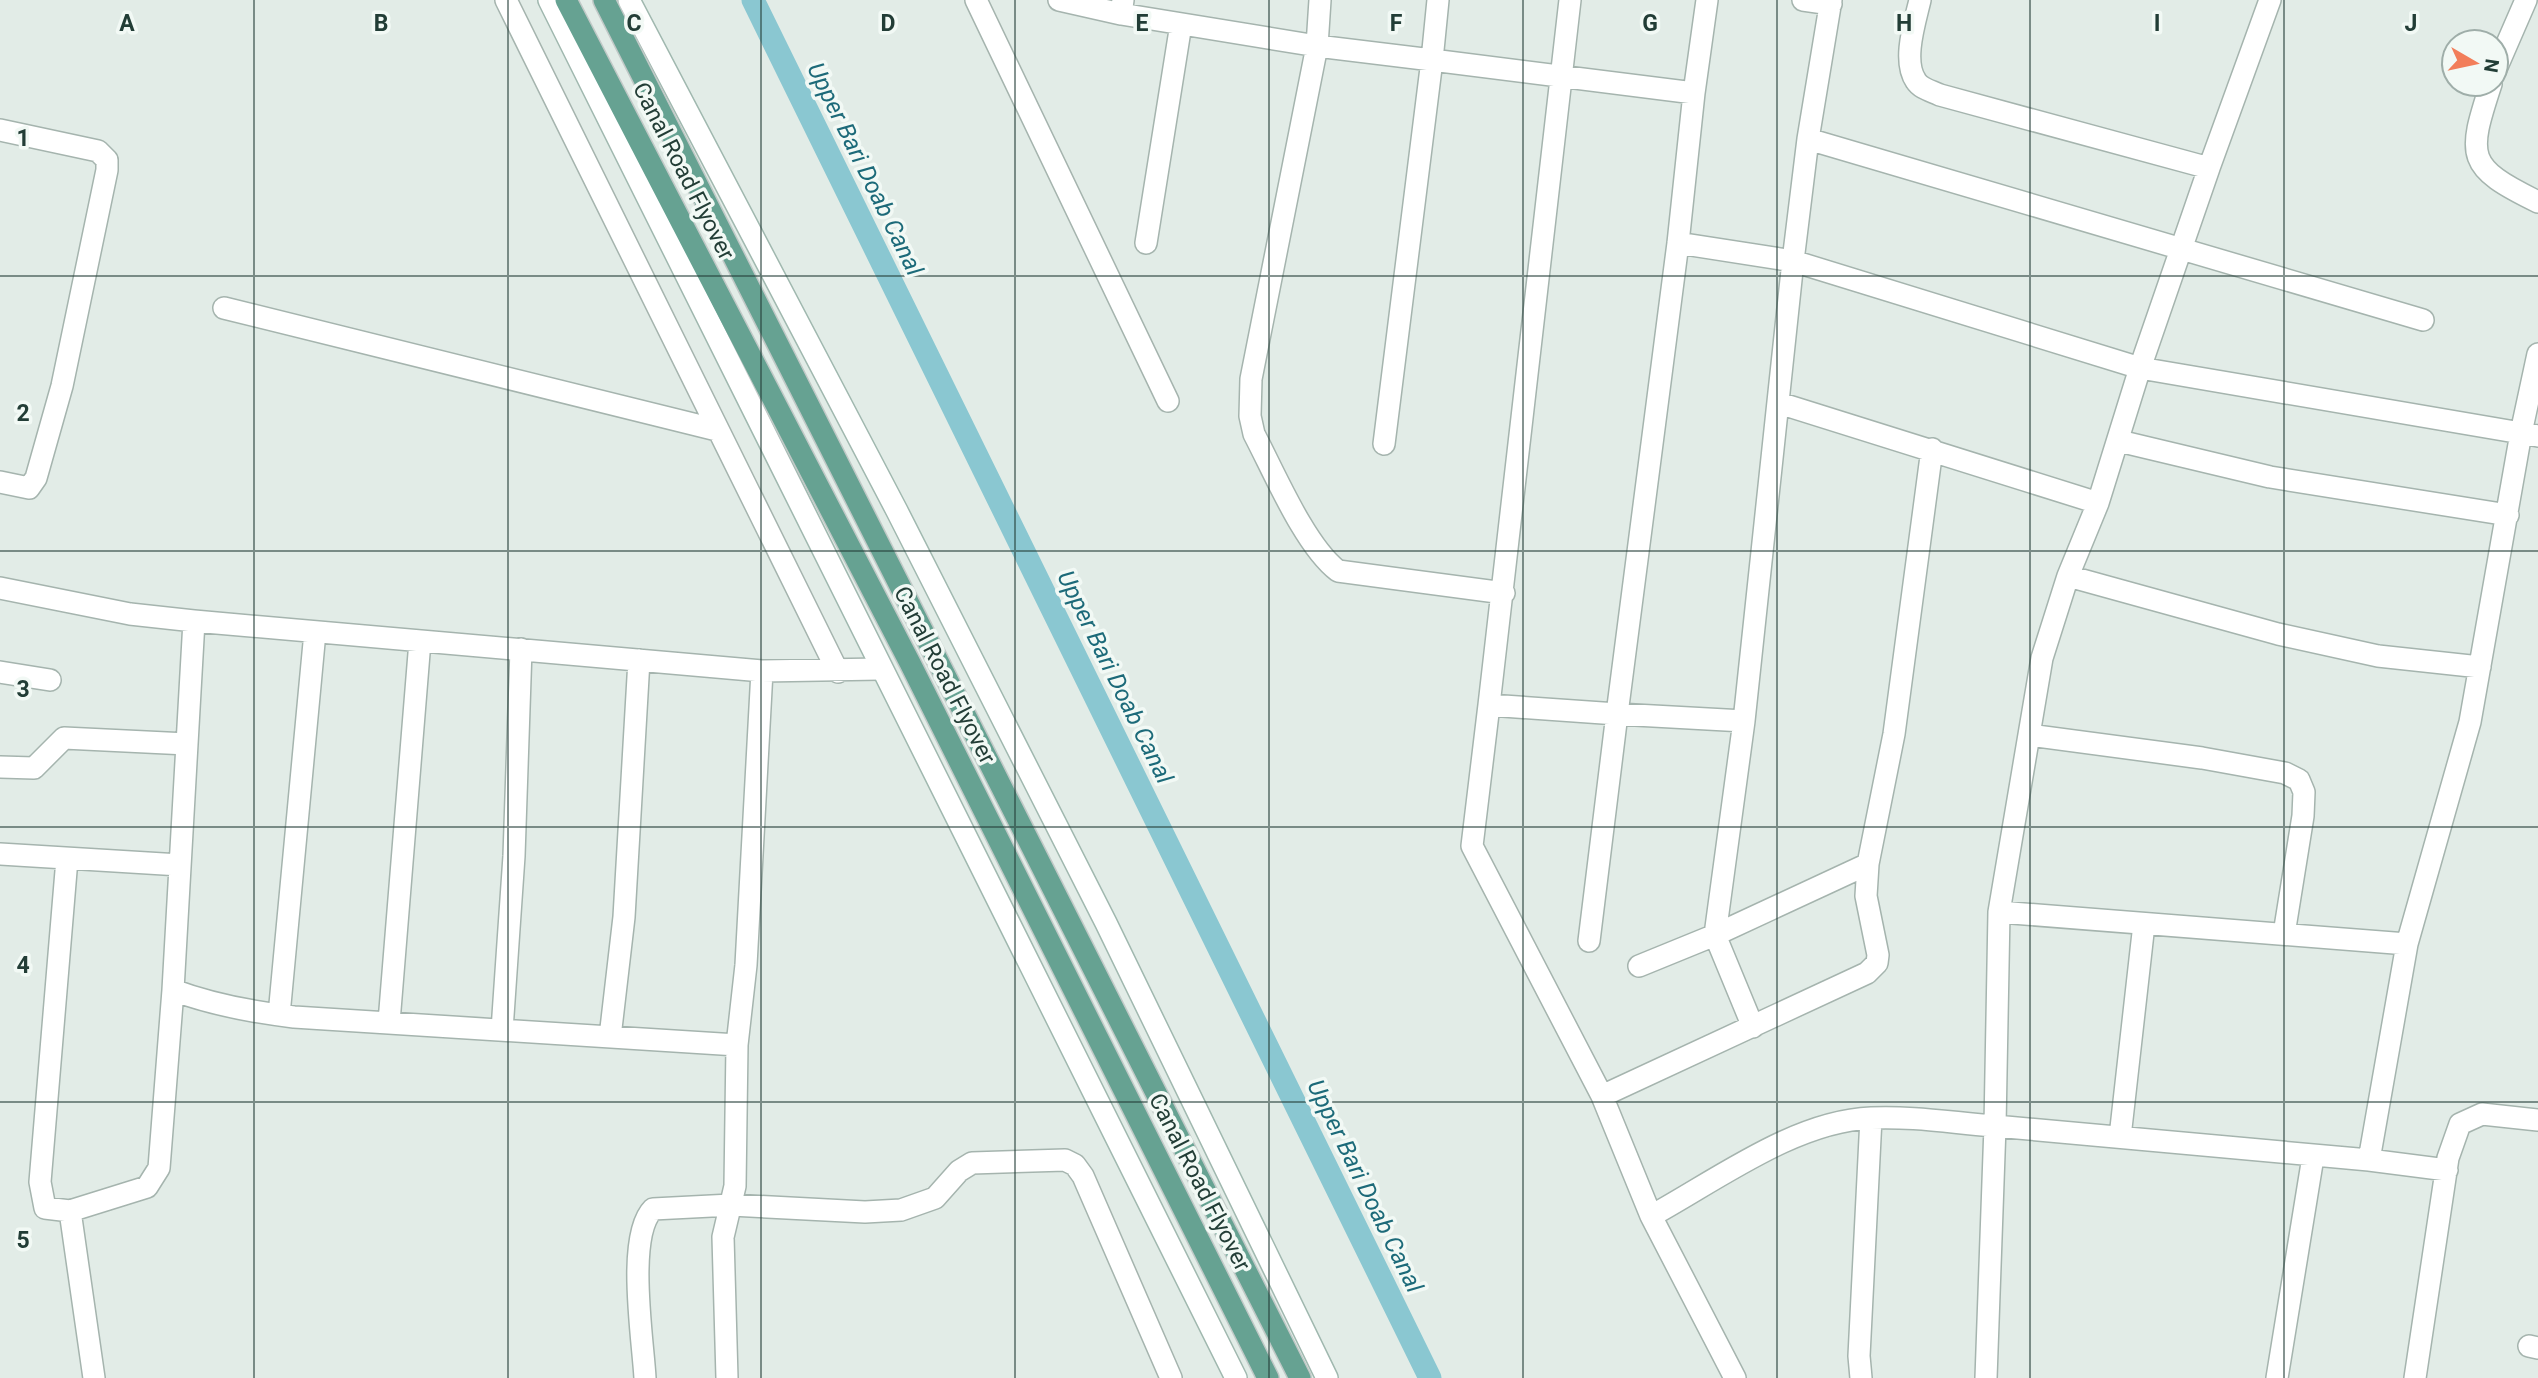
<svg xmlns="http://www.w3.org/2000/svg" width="2538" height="1378" viewBox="0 0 2538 1378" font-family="Roboto,sans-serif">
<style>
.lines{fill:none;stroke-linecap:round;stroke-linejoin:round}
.canal{stroke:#8ac7d1;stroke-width:23}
.street-casing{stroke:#a5b4ae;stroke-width:24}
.secondary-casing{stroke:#a0b8af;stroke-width:24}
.primary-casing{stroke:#c1c9c7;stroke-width:24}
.street{stroke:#fff;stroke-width:21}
.secondary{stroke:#fff;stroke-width:21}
.primary{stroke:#66a292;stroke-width:21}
.grid{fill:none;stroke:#223d36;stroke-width:2;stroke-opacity:0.55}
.labels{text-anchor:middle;stroke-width:7;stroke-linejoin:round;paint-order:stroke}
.street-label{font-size:23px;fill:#223d36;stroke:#f2f9f5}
.water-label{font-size:24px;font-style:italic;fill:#1c6a79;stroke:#f2f9f5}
.grid-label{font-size:23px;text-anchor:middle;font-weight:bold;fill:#223d36;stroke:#f2f9f5;stroke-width:7;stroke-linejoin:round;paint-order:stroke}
</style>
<rect width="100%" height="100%" fill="#e2ece7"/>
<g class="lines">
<path class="canal" d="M753 0 1430 1378"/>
<g class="street-casing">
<path id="street" d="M506 0 838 672
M976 0 1168 401
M1059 0 1121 14
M1123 0 1121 14 1317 46 1432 60 1384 444
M1320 0 1317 46 1251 379 1250 416 1254 434C1274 472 1305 546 1338 571L1504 593
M1438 0 1432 60 1694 93 1707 0
M1570 0 1489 705 1617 714 1678 243 1694 93
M1803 0 1831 4
M1920 0C1915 22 1902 61 1916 81 1921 89 1932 91 1940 95L2209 168 2270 0
M2496 69 2526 0
M2491 84C2467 157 2466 167 2538 202
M0 130 98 151 107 160V170L62 386 36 478 29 488 0 482
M1808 139 2423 320
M1146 243 1181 24
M1678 243 1793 261 1808 139 1831 0
M224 308 717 430
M1779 403 2098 503
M2119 441 2270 477 2508 515
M2068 576 2278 634 2378 656 2480 667
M0 588 130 614 194 621 762 671 880 669
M194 621 173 990C213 1005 252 1012 294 1017L737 1045 746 965 762 671
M0 672 50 680
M1489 705 1472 846 1602 1096 1651 1216C1717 1180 1795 1121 1871 1118 1912 1116 1954 1123 1995 1126L1999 912 2042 658 2068 576 2098 503 2140 368 2521 433 2538 354
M2029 735 2202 758 2285 773 2299 780 2304 792 2303 816 2284 934
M0 767 34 768 64 738 187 744
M0 854 180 865
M67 859 40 1182 45 1208 70 1211
M1999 912 2407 944 2470 722 2521 433 2538 436
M1589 941 1617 714 1744 721 1793 261 2140 368 2209 168
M1639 966 1715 935 1744 721
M279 1015 315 632
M389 1022 420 641
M1753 1027 1715 935 1868 864
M502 1030 514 856 521 649
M610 1037 624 917 639 660
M1602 1096 1867 973 1877 963 1878 955 1866 896 1868 864 1894 734 1932 449
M2120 1137 2144 924
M2369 1160 2447 1170
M1651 1216 1735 1378
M2529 1346 2538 1348
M94 1378 70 1211 147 1187 159 1168 173 990
M645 1378C643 1340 626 1236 653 1209L731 1205 865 1212 901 1210 935 1198 959 1171 972 1163 1065 1160 1075 1165 1083 1176 1171 1378
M727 1378 723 1237 735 1186 737 1045
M1861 1378 1859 1356 1871 1118
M1986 1378 1995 1126 2369 1160 2407 944
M2277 1378 2313 1157
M2415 1378 2448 1158 2460 1124 2482 1114 2538 1120"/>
</g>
<g class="secondary-casing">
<path id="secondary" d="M549 0 1236 1378
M629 0 897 511 1106 923 1327 1378"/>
</g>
<g class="primary-casing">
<path id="primary" d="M566 0 910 663 1268 1378
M604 0 1300 1378"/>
</g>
<use href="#street" class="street"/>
<use href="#secondary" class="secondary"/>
<use href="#primary" class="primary"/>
</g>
<path class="grid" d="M254 0V1378M508 0V1378M761 0V1378M1015 0V1378M1269 0V1378M1523 0V1378M1777 0V1378M2030 0V1378M2284 0V1378M0 276H2538M0 551H2538M0 827H2538M0 1102H2538"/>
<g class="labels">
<g class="street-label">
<text transform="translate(684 171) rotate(63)" y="8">Canal Road Flyover</text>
<text transform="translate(945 675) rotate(63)" y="8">Canal Road Flyover</text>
<text transform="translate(1200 1182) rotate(63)" y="8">Canal Road Flyover</text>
</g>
<g class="water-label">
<text transform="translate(865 169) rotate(64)" y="8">Upper Bari Doab Canal</text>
<text transform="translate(1115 677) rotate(64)" y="8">Upper Bari Doab Canal</text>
<text transform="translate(1365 1186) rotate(64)" y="8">Upper Bari Doab Canal</text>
</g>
</g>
<g class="grid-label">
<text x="127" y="31">A</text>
<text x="381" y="31">B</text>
<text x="634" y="31">C</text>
<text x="888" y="31">D</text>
<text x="1142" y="31">E</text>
<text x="1396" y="31">F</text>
<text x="1650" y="31">G</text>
<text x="1904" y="31">H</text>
<text x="2157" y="31">I</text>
<text x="2411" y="31">J</text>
<text x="23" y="146">1</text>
<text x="23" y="421">2</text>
<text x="23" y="697">3</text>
<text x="23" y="973">4</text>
<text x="23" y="1248">5</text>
</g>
<g transform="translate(2475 63) rotate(99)"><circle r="33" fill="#f2f9f5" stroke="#9faea9" stroke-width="2"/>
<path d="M0-5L12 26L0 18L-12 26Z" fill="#f27e5a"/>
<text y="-10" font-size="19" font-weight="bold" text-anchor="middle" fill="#223d36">N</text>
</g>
</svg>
